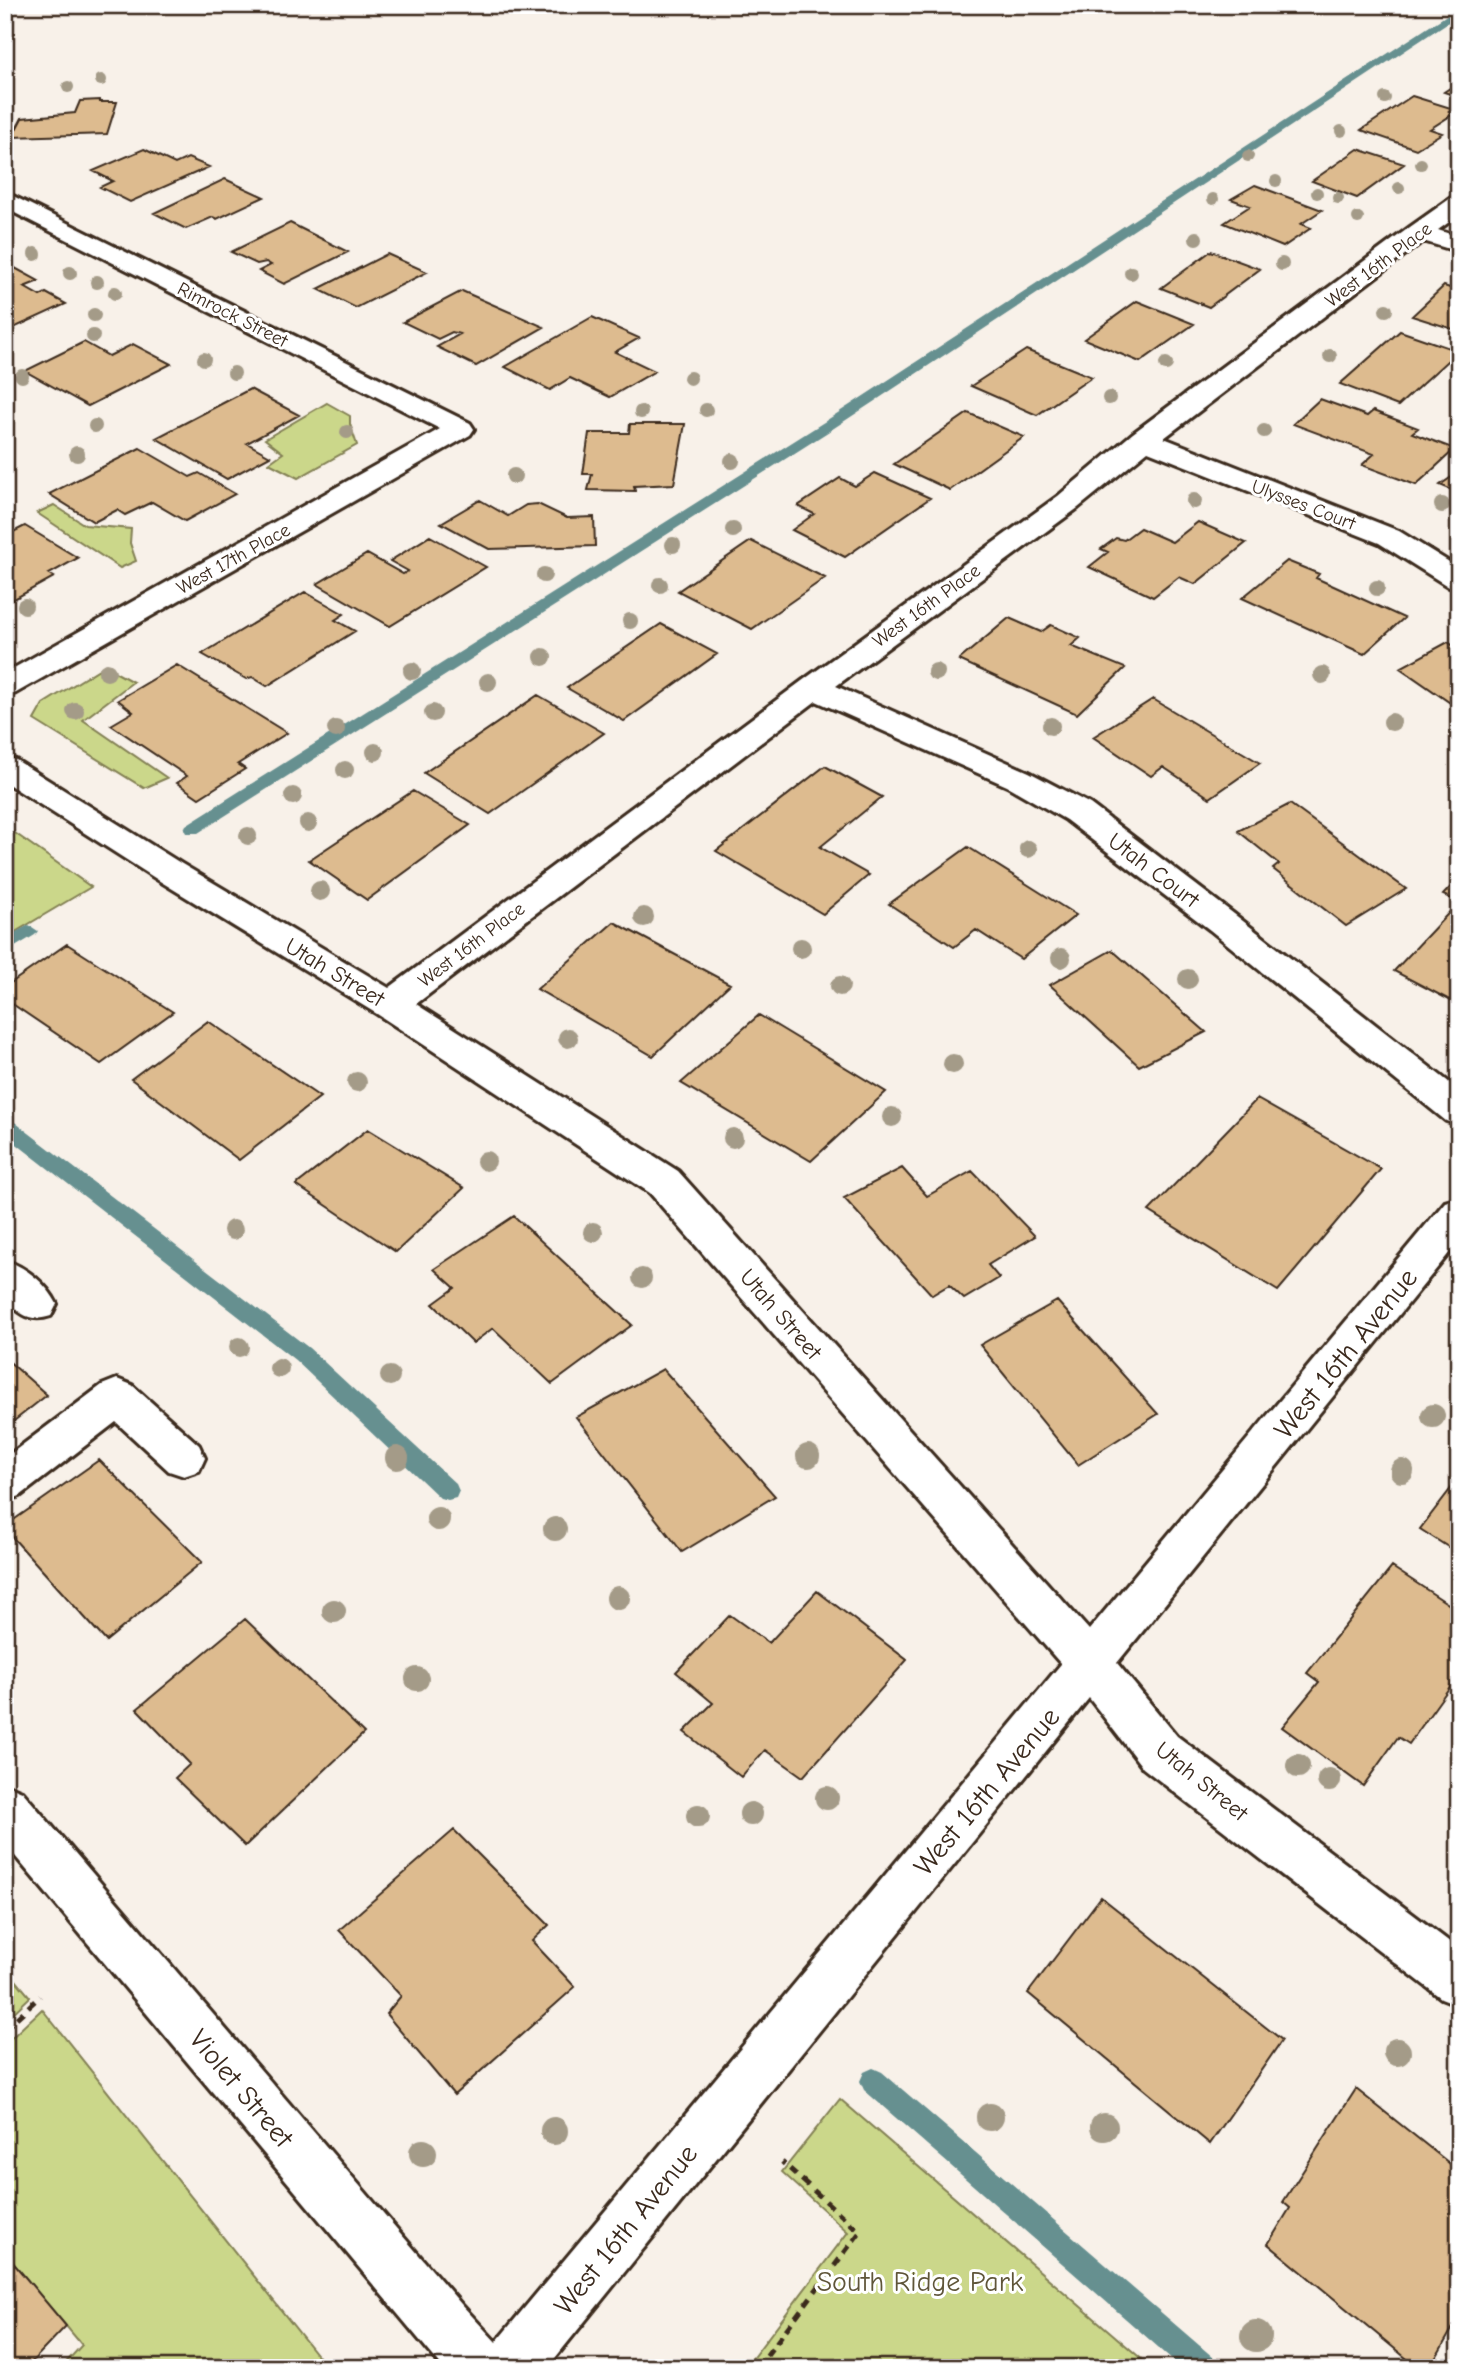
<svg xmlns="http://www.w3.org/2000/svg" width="1464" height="2373" viewBox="0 0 1464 2373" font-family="'Comic Neue',sans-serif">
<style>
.green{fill:#cbd78a;stroke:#838054;stroke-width:2}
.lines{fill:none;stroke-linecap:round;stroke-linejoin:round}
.stream{fill:#669090;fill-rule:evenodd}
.building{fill:#ddbb8f;stroke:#3b2a1e;stroke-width:2}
.service-casing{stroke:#3b2a1e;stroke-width:6}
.minor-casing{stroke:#3b2a1e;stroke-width:6}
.path{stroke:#3b2a1e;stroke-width:5;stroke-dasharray:9 7;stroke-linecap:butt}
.service{fill:#fff;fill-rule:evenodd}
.minor{fill:#fff;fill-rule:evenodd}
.tree{fill:#a49b88}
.labels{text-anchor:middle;stroke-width:6;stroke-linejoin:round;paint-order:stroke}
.far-street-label{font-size:19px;fill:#3b2a1e;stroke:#fff}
.street-label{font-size:23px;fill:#3b2a1e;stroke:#fff}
.near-street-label{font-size:28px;fill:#3b2a1e;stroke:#fff}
.near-park-label{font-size:28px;fill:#5f5539;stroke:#fff}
</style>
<rect width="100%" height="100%" fill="#f8f1e9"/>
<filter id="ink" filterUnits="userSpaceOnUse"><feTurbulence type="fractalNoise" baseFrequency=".0143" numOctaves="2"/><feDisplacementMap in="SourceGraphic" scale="14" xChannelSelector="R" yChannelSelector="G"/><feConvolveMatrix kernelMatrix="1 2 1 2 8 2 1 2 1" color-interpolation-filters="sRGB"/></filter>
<g filter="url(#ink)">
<path class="green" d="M327 403 350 416V424L357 445 298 478 269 463 283 453 265 439Z
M54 505 85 525 131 529 130 543 136 561 120 568 37 513Z
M104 666 133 682 83 720 167 778 144 788 34 720 43 704Z
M5 826 91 887 5 938Z
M5 1967 30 1997 5 2021Z
M42 2009 327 2368H61L82 2345 5 2253V2044Z
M840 2099 1152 2368H745L848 2232 782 2172Z"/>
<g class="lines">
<path class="stream" d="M1459 7V15L834 428 198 833H186L184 829 186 825 824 422Z
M29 925 38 931 35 935 5 953V938Z
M5 1118 12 1120 309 1348 456 1484 459 1491 456 1498 448 1500 440 1498 295 1360 5 1135Z
M873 2068 882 2072 1214 2358 1218 2368H1182L864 2090 860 2081 864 2072Z"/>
</g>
<path class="building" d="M1459 82V97L1444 92Z
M1412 96 1454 109 1449 112 1453 114 1430 129 1442 133 1416 149 1361 130Z
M100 100V102H117L107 134 12 137 22 118 75 113 80 101Z
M144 149 175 164 188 158 209 167 130 202 100 187 113 181 93 171Z
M1358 149 1404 164 1357 198 1312 181Z
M225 179 264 197 217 219 213 217 186 229 154 213Z
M1255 185 1322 210 1301 224 1311 228 1283 247 1224 223 1250 206 1231 199Z
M290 223 348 252 284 284 259 271 271 265 266 262 257 264 231 252Z
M1211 251 1260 269 1209 307 1161 288Z
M387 254 427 272 356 308 318 289Z
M13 267 39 281 24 287 40 296 46 293 66 304 5 332V271Z
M1444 286 1459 291V331L1412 316Z
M462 291 544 327 476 366 437 347 460 334 452 332 438 339 403 322Z
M1137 301 1194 324 1140 362 1084 339Z
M592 317 639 338 615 352 655 371 610 397 570 378 550 390 505 367Z
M1400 331 1458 351 1398 406 1340 384Z
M84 342 109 356 133 344 171 364 88 406 25 371Z
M1026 350 1092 377 1037 415 971 386Z
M250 389 299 415 247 443 270 456 227 479 156 438Z
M1320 399 1367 416 1373 411 1418 428 1412 433 1455 449 1416 485 1362 465 1374 454 1293 424Z
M968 413 1024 437 950 490 894 464Z
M630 424H685L674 484 634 486 635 491 588 490 592 474H583L589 433H629Z
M140 448 190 477 199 473 235 494 185 521 152 502 125 515 117 510 94 522 49 494Z
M1459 472V493L1440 485Z
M875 473 930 498 845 557 792 530 814 514 798 506 840 478 855 486Z
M480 500 508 516 526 505 538 504 567 518 594 517 595 546 489 549 441 523Z
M1198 522 1246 543 1195 584 1179 577 1153 597 1089 567 1108 552 1101 549 1116 538 1124 540 1140 528 1172 542Z
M25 526 78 558 49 574 54 577 5 604V536Z
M430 536 486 567 390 626 317 584 367 554 403 574 408 571 390 561Z
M751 541 825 578 752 629 678 591Z
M1287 561 1319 574 1316 578 1404 618 1364 654 1242 598Z
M305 592 344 614 335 620 355 631 267 686 252 677 246 679 202 654Z
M1009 618 1041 632 1051 625 1080 638 1071 646 1125 668 1077 714 959 660Z
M661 624 717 654 624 721 567 688Z
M1448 642 1459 650V709L1400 668Z
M177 665 287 733 238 764 245 769 199 798 177 783 187 776 111 725 133 712 118 700Z
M538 695 604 733 490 814 424 773Z
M1153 699 1260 763 1210 798 1163 767 1151 776 1093 737Z
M825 766 882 797 820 847 869 875 823 914 716 851Z
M413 791 470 825 367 900 309 860Z
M1290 804 1406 889 1346 926 1273 869 1279 864 1238 831Z
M968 847 1076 915 1021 959 976 930 954 947 889 904Z
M1459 878V1005L1394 971 1459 902 1443 895Z
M614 922 730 984 653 1056 537 989Z
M67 944 173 1012 101 1064 5 999V987Z
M1112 950 1206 1032 1139 1066 1050 985Z
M759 1015 886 1092 811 1161 681 1083Z
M208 1021 320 1097 239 1160 131 1079Z
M1257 1099 1381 1169 1278 1291 1149 1211Z
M368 1129 464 1188 396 1252 296 1185Z
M902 1168 927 1196 972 1171 1035 1236 988 1265 999 1278 964 1299 949 1285 932 1295 844 1198Z
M514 1216 632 1325 552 1384 493 1328 473 1343 433 1304 455 1288 434 1269Z
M1057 1301 1158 1414 1078 1465 980 1345Z
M5 1358 47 1395 5 1428Z
M663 1369 775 1496 682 1552 576 1417Z
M99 1460 202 1562 106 1641 5 1529V1526Z
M1459 1478V1554L1420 1529Z
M1392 1567 1459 1611V1674L1409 1744 1398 1737 1363 1786 1282 1727 1319 1682 1307 1673Z
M817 1591 907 1660 803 1777 765 1750 741 1777 684 1732 713 1703 676 1672 730 1615 769 1643Z
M245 1619 364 1733 245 1846 175 1778 190 1764 137 1709Z
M454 1830 549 1925 532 1941 575 1987 454 2095 386 2014 401 1996 339 1930Z
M1101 1897 1282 2040 1210 2144 1028 1993Z
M1356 2089 1459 2171V2317L1430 2368H1418L1268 2244 1290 2208 1283 2202Z
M5 2253 66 2326 26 2368H5Z"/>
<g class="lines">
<g class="service-casing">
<path id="service" d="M5 1260C26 1267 47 1284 57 1304L51 1316C30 1323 21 1314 5 1300Z
M117 1379 132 1385 199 1445 205 1458 199 1471 184 1476 169 1471 116 1422 20 1496 5 1502V1458L102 1385Z"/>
</g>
<g class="minor-casing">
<path id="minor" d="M5 192 470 423 474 429 470 435 16 693 5 696V673L440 429 5 208Z
M1459 196V215L1438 230 1459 237V252L1423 241 1164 438 1399 531 1459 568V590L1449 587 1379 543 1148 451 1078 508 836 686 1029 772 1090 804 1234 914 1459 1090V1125L1446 1121 1210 930 1066 820 1007 786 816 701 416 1004 678 1171 1089 1630 1445 1202 1459 1198V1241L1117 1663 1177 1736 1459 1949V2005L1441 1998 1143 1768 1089 1698 547 2368H443L5 1844V1784L22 1791 461 2304 496 2342 1061 1664 650 1193 377 1014 158 880 5 782V757L16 760 182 864 389 988 802 681 1058 496 1133 433 1410 227 1451 198Z"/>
</g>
<path class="path" d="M5 2029 40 1996
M757 2368 860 2232 782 2162"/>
<use href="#service" class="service"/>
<use href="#minor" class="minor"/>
</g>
<g class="tree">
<circle cx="101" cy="80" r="6"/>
<circle cx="68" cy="87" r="6"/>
<circle cx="1385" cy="98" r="6"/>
<circle cx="1341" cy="131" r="6"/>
<circle cx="1248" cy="156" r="6"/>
<circle cx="1421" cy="164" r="6"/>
<circle cx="1276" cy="181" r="6"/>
<circle cx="1399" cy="188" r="6"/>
<circle cx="1317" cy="193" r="6"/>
<circle cx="1338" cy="198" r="6"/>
<circle cx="1213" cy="199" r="6"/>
<circle cx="1358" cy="218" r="6"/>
<circle cx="1196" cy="238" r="7"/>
<circle cx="35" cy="254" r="7"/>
<circle cx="1282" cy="264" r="7"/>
<circle cx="70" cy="273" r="7"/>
<circle cx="1131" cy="273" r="7"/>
<circle cx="97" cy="282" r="7"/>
<circle cx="115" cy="293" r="7"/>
<circle cx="1386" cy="310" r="7"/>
<circle cx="94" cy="315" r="7"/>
<circle cx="93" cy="336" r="7"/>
<circle cx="1330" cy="356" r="7"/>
<circle cx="204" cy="359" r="7"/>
<circle cx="1166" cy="364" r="7"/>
<circle cx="234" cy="373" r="7"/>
<circle cx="22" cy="376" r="7"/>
<circle cx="690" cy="378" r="7"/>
<circle cx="1109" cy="398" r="7"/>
<circle cx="706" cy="410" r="7"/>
<circle cx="641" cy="412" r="7"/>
<circle cx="95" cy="426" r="7"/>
<circle cx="1264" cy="431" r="7"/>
<circle cx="347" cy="432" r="7"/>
<circle cx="77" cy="454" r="8"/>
<circle cx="732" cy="461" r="8"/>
<circle cx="514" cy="476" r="8"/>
<circle cx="1194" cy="501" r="8"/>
<circle cx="1442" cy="505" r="8"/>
<circle cx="733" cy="530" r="8"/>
<circle cx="673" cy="545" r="8"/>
<circle cx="544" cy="575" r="8"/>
<circle cx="660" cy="585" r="8"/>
<circle cx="1377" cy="588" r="8"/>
<circle cx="25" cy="606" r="8"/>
<circle cx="630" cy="621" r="8"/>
<circle cx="543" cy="657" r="9"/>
<circle cx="412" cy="671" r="9"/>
<circle cx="107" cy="672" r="9"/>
<circle cx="936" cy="672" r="9"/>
<circle cx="1322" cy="675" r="9"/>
<circle cx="488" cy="682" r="9"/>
<circle cx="75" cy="711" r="9"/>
<circle cx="433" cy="713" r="9"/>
<circle cx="1392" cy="722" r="9"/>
<circle cx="1051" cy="726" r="9"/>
<circle cx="336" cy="729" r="9"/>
<circle cx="375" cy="752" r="9"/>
<circle cx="345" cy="770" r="9"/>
<circle cx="293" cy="796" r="9"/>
<circle cx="308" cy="823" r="9"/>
<circle cx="248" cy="836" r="9"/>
<circle cx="1028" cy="849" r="9"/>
<circle cx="320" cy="891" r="10"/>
<circle cx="644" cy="917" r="10"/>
<circle cx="801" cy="948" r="10"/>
<circle cx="1061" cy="958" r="10"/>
<circle cx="1188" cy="979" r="10"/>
<circle cx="840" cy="986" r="10"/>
<circle cx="568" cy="1038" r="10"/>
<circle cx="953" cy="1064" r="10"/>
<circle cx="357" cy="1082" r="10"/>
<circle cx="892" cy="1117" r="10"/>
<circle cx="733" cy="1138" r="10"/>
<circle cx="486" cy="1161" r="10"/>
<circle cx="233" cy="1230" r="10"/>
<circle cx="593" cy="1232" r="10"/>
<circle cx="642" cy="1278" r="10"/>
<circle cx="239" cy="1347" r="10"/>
<circle cx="279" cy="1368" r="10"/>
<circle cx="390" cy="1376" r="10"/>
<circle cx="1433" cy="1416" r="12"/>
<circle cx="808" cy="1456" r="12"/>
<circle cx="397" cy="1458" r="12"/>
<circle cx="1402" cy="1471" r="12"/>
<circle cx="438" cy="1519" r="12"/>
<circle cx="555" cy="1529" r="12"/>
<circle cx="618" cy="1598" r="12"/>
<circle cx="334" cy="1611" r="12"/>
<circle cx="417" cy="1679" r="12"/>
<circle cx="1298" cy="1766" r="12"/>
<circle cx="1329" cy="1780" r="12"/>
<circle cx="827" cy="1798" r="12"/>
<circle cx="751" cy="1814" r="12"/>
<circle cx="698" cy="1816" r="12"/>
<circle cx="1397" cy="2052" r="14"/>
<circle cx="990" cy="2117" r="14"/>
<circle cx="1104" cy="2127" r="14"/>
<circle cx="554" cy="2131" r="14"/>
<circle cx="423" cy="2153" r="14"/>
<circle cx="1256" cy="2336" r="16"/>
</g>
</g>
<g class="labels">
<g class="far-street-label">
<text transform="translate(1378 264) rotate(-37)" y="7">West 16th Place</text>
<text transform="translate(233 314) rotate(27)" y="7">Rimrock Street</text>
<text transform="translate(1304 504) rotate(21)" y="7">Ulysses Court</text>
<text transform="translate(233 558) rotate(-29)" y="7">West 17th Place</text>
<text transform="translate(926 605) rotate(-36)" y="7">West 16th Place</text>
<text transform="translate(471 944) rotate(-37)" y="7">West 16th Place</text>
</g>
<g class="street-label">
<text transform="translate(1154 870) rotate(37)" y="8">Utah Court</text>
<text transform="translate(335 972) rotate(31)" y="8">Utah Street</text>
<text transform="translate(781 1314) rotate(49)" y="8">Utah Street</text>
<text transform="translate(1202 1781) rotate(39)" y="8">Utah Street</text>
</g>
<g class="near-street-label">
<text transform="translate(1345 1353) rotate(-51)" y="10">West 16th Avenue</text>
<text transform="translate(986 1791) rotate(-50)" y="10">West 16th Avenue</text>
<text transform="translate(242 2088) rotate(50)" y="10">Violet Street</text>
<text transform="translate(625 2229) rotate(-51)" y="10">West 16th Avenue</text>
</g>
<g class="near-park-label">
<text x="920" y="2291">South Ridge Park</text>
</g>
</g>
<rect width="1464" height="2373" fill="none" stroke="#fff" stroke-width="28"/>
<rect x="14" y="14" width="1436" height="2345" fill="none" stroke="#3b2a1e" stroke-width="2.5" filter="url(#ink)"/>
</svg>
